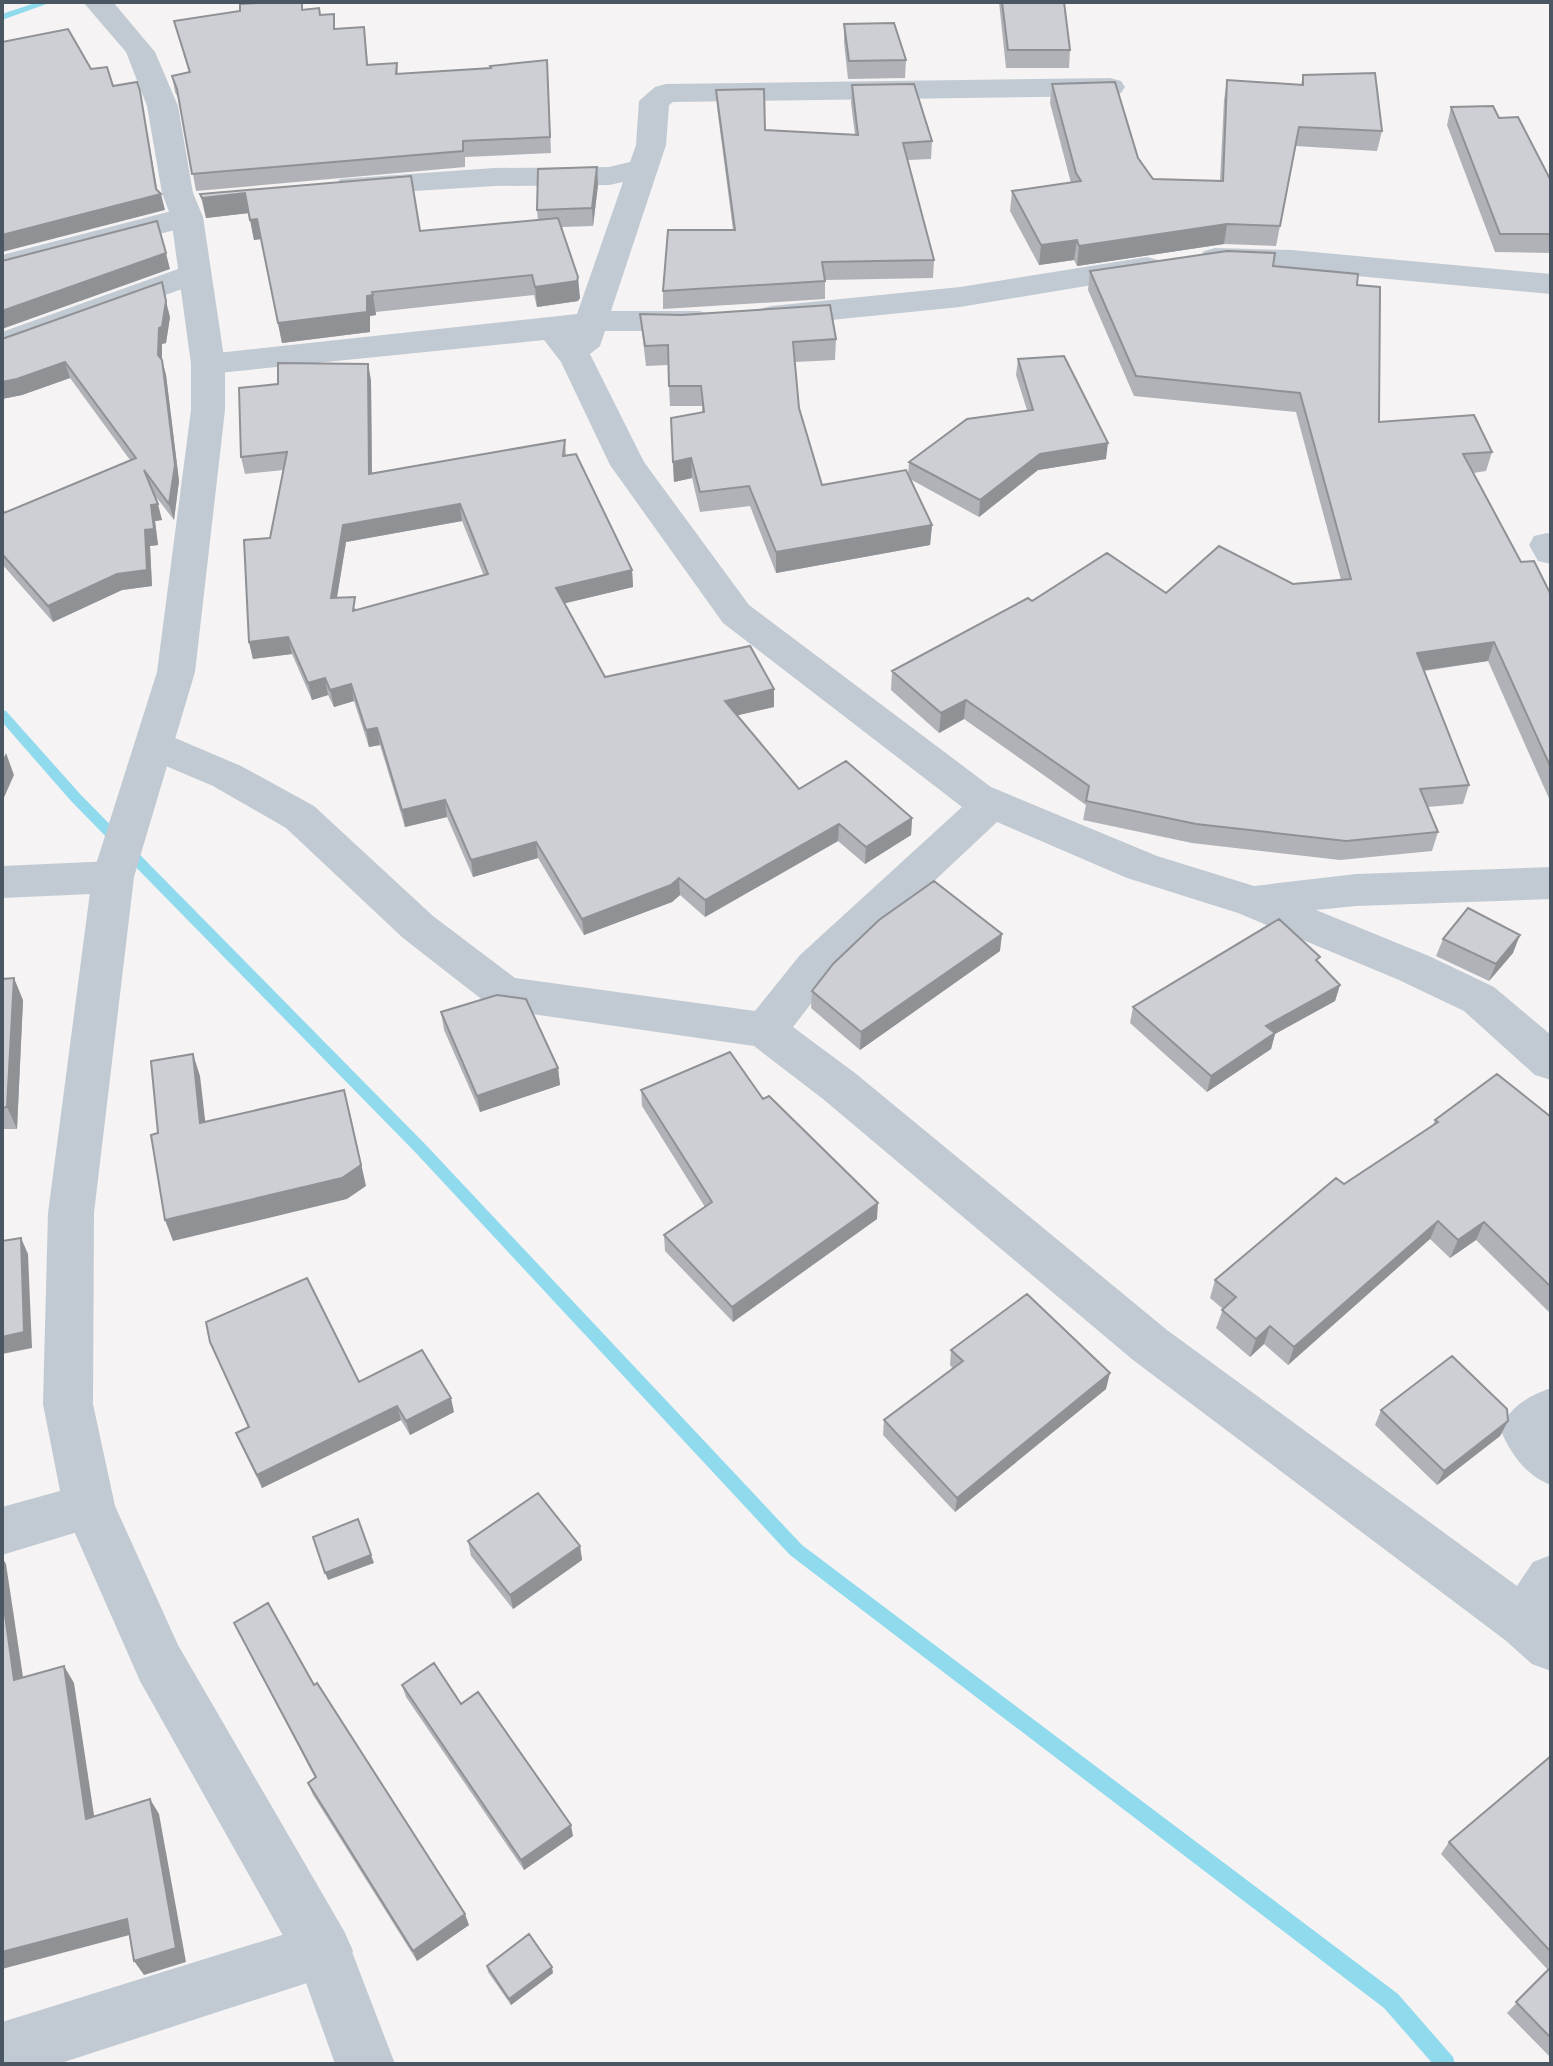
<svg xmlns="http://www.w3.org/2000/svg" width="1553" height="2066" viewBox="0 0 1553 2066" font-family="'Noto Sans',sans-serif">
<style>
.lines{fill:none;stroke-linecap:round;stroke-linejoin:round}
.stream{fill:#90daee;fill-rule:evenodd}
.minor{fill:#c1cad2;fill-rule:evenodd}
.tertiary{fill:#c1cad2;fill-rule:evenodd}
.wall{fill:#b0b2b7;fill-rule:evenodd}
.shaded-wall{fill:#909195}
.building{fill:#cdcfd5;stroke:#909195;stroke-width:2;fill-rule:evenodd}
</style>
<rect width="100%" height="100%" fill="#f5f3f3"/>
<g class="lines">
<path class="stream" d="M38 2H52L2 20V14Z
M2 710 6 711 81 795 425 1144 802 1545 1398 1994 1453 2057 1455 2064H1433L1384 2008 790 1555 415 1152 71 801 2 722Z"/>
<path class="minor" d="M1110 78 1121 81 1125 87 1121 93 1110 96 673 102 669 105 666 145 611 311H699L711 314 716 321 711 328 699 331H605L600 346 590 354 644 462 749 605 991 787 1157 856 1254 886 1356 874 1551 867V899L1356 906 1316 910 1429 956 1494 987 1551 1035V1080L1535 1075 1464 1011 1399 980 1238 913 1127 878 997 822 830 979 793 1027 855 1073 1167 1330 1517 1586 1533 1562 1551 1555V1671L1532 1664 1505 1640 1133 1360 823 1099 754 1046 504 1010 489 1005 403 938 286 828 213 786 140 755 134 745 140 735 154 731 168 735 241 766 314 806 433 916 515 978 755 1011 800 955 962 807 723 623 610 465 561 362 544 340 208 374 196 371 191 364 196 357 208 354 577 314 623 182 609 185 494 186 351 195 340 193 335 186 340 179 494 168 609 167 630 162 636 145 639 101 655 87 666 84Z
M187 207 198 210 203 217 198 224 2 275V255Z
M1215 248 1292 250 1551 274V294L1292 270 1204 265 1199 258 1204 251Z
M1147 257 1158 260 1163 267 1158 274 960 307 771 326 759 323 754 316 759 309 771 306 960 287Z
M195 263 207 266 211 273 207 280 2 354V332Z
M1547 533 1551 534V564L1538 561 1529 545 1534 536Z
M113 861 128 866 134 877 128 888 113 893 2 898V866Z
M1551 1388V1485C1525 1475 1511 1454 1500 1429 1510 1407 1528 1396 1551 1388Z
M89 1483 107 1489 115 1506 107 1523 2 1555V1507Z
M324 1922 344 1931 353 1951 344 1971 58 2064H2V2022Z"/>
<path class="tertiary" d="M83 2H113L155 52 178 106 193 193 203 217 225 364V410L195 672 134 877 94 1213 93 1404 115 1506 178 1645 344 1931 395 2064H335L300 1966 140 1681 63 1506 43 1404 48 1213 92 877 157 672 191 410V364L171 217 162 193 147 106 126 52Z"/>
</g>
<path class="wall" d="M302 2 303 9 319 8 320 15 336 29 364 27 368 64 397 63 398 74 548 76 551 153 465 157V167L196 191 180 102 175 92 172 76 189 73 174 21Z
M999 2H1064L1070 50 1069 68H1006Z
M844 24 906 60 905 78 848 79 844 42Z
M1303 75 1382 131 1377 151 1296 146 1276 246 1224 244 1077 266 1074 260 1039 265 1010 211 1012 191 1071 183 1050 103 1052 84 1153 179 1220 181 1224 100 1227 80 1301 85Z
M852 85 932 141 931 159 908 160 934 260 933 278 825 280V299L663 309V291L733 230 717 107 716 90 765 130 855 135 851 103Z
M1451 107 1499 118 1550 179H1551V253L1495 252 1447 125Z
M597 167 598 185 593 226 562 227 580 298 578 301 537 307 534 295 376 312V315L370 316V332L282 343 261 239 254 240 249 213 206 218 200 194 420 231 538 220 537 210Z
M1273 266 1357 285 1379 422 1492 452 1486 471 1473 473 1521 562 1551 595V803L1488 661 1424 671 1469 785 1463 804 1427 807 1438 832 1432 851 1340 860 1192 843 1083 820 1086 805 964 719 939 733 891 690 892 671 1032 601 1341 580 1296 412 1134 396 1088 290 1090 271Z
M640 314 836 339 835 360 795 362 799 408 822 485 908 476 909 462 1027 410 1016 375 1018 359 1106 459 1038 470 979 517 910 479 932 525 930 545 776 573 750 506 700 512 692 478 674 482 671 418 702 413V406H670L668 365 646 366Z
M170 317 166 343 162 344V360L166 375 179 481 174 520 153 493 162 520 155 521 158 545 150 546 152 586 122 590 53 622 2 564V508L4 513 130 460 70 378 22 395 2 399V339Z
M368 364 371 381 372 473 565 440 566 455 632 570 633 587 565 603 605 677 774 707 737 715 799 789 912 818 911 835 865 864 838 841 705 917 680 895 672 902 584 935 538 858 473 877 447 817 405 827 380 745 369 747 354 701 334 707 328 695 312 700 292 654 253 659 249 642 284 470 245 474 241 457 278 384ZM462 521 484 576 358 610 337 598 346 542Z
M1443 939 1513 953 1489 981 1436 956Z
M1000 951 860 1050 811 1008 812 991Z
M1319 963 1340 985 1335 1001 1275 1034 1271 1049 1207 1092 1130 1023 1133 1007Z
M2 979 23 1000 17 1129H2Z
M441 1012 558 1068 560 1085 480 1112 444 1030Z
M641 1090 763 1099 877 1219 733 1322 665 1251 664 1235 705 1207 642 1106Z
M1551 1117V1314L1476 1240 1450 1258 1430 1239 1288 1365 1264 1344 1250 1357 1216 1328 1223 1309 1210 1298 1215 1280 1344 1184 1433 1125 1435 1120Z
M210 1342 359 1382 454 1412 410 1435 401 1420 262 1488 242 1447 236 1433 248 1427Z
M951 1350 1106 1389 955 1512 883 1435 884 1420 953 1369 950 1365Z
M1381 1410 1508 1421 1500 1436 1437 1485 1375 1425Z
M468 1541 580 1546 582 1560 513 1609 471 1556Z
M234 1623 314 1685 469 1925 417 1961 313 1795 308 1783 315 1778Z
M402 1685 461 1704 573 1836 524 1870 406 1697Z
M1551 1756V2058L1507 2013 1548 1970 1441 1854 1449 1842Z
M487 1966 553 1973 511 2005 488 1972Z"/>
<path class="shaded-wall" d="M140 91 158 194H161L165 210 2 252V235Z
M597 167 598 185 593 226 592 208Z
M245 193 249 213 206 218 202 198Z
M257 219 261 239 254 240 250 220Z
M1227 224 1224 244 1077 266 1079 246Z
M1077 240 1074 260 1039 265 1041 245Z
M166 253 170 269 2 329V311Z
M578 277 580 298 578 301 537 307 535 287Z
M373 295 376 315 370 316V332L282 343 278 323Z
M166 301 170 317 166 343 162 344V360L166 375 179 481 174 520 169 504 158 355 159 328Z
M65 362 70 378 22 395 2 399V382Z
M368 364 371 381 372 491 369 474Z
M1108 443 1106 459 1038 470 979 517 980 500 1040 454Z
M691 458 692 478 674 482 673 462Z
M158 504 162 520 155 521 158 545 150 546 152 586 122 590 53 622 48 606 145 530 151 505Z
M460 504 462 521 346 542 334 615 331 598 343 525Z
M932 525 930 545 776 573V552Z
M632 570 633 587 558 605 556 588Z
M288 637 292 654 253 659 249 642Z
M1494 642 1488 661 1411 672 1417 653Z
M325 678 328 695 312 700 308 683Z
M351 684 354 701 334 707 330 690Z
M774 689V707L726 718 725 701Z
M966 700 964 719 939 733 941 713Z
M377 728 380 745 369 747 366 730Z
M6 753 14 775 2 802V762Z
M445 800 447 817 405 827 402 810Z
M912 818 911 835 865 864 866 847Z
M839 824 838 841 705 917V900Z
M536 842 538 858 473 877 471 860Z
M679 878 680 895 672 902 584 935 582 919Z
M1002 934 1000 951 860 1050 861 1032Z
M1520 935 1513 953 1489 981 1496 964Z
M14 978 23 1000 17 1129 7 1107Z
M1340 985 1335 1001 1275 1034 1271 1049 1207 1092 1211 1076 1266 1026Z
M193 1054 200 1076 208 1145 200 1123Z
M558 1068 560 1085 480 1112 477 1096Z
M350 1113 366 1186 347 1199 173 1241 165 1220Z
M878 1203 877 1219 733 1322 732 1307Z
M1438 1221 1430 1239 1288 1365 1294 1347Z
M1484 1222 1476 1240 1450 1258 1458 1240Z
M21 1238 28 1254 32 1348 2 1354V1337Z
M1270 1326 1264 1344 1250 1357 1256 1339Z
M1110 1373 1106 1389 955 1512 957 1498Z
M451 1398 454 1412 410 1435 406 1421Z
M397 1406 401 1420 262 1488 257 1475Z
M1508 1421 1500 1436 1437 1485 1444 1471Z
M580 1546 582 1560 513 1609 510 1595Z
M371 1555 374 1563 328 1580 325 1573Z
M2 1557 6 1564 26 1697 14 1680 2 1593Z
M64 1666 74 1683 97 1835 86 1819Z
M150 1799 159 1814 186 1962 144 1975 134 1961Z
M571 1825 573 1836 524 1870 521 1860Z
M465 1914 469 1925 417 1961 413 1951Z
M127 1919 137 1933 2 1969V1952Z
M552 1967 553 1973 511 2005 509 1999Z"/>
<path class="building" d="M276 2H302V10L319 8 320 15 334 14V29L364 27 367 65 397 63 396 74 491 68 490 66 547 60 550 137 463 141V151L192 174 177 89 172 76 190 72 174 21 240 11V4Z
M1002 2H1064L1070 50H1008Z
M894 23 906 60 849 61 844 24Z
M68 29 91 69 107 67 113 86 137 82 140 91 156 189 161 194 2 235V42Z
M1375 73 1382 131 1299 127 1280 226 1227 224 1079 246 1077 240 1041 245 1012 191 1081 181 1076 173 1052 84 1115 82 1138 158 1153 179 1223 181 1227 80 1303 85V75Z
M914 84 932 141 903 143 934 260 822 262 825 281 663 291 668 230H735L716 90 764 89 765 130 858 135 852 85Z
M1493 106 1499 118 1518 117 1550 179H1551V234H1500L1451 107Z
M597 167 592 208 537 210 538 169Z
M411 176 420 231 558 218 578 277 577 281 535 287 532 275 372 292 373 295 367 296V312L278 323 257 219 250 220 245 193 202 198 200 194Z
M157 221 166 253 2 311V261Z
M1227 251 1275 253 1273 266 1358 274 1357 285 1380 287 1379 422 1474 415 1492 452 1463 454 1521 562 1534 561 1551 595V768L1494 642 1417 653 1469 785 1420 789 1438 832 1346 841 1196 824 1086 801 1089 786 966 700 941 713 892 671 1028 598 1032 601 1107 553 1166 593 1219 546 1293 584 1351 579 1300 393 1136 376 1090 271Z
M162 282 166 301 162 327 159 328 158 355 162 360 175 465 169 504 144 470 158 504 151 505 154 529 145 530 147 570 117 574 48 606 2 554V508L4 513 136 458 65 362 17 379 2 382V339Z
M830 305 836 339 793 342 799 408 822 485 906 470 932 525 776 552 749 486 700 492 691 458 673 462 671 418 704 412 701 386H669L668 345 645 346 640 314 682 315Z
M1064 356 1108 443 1040 454 980 500 909 462 967 419 1033 410 1018 359Z
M278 363 368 364 369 474 565 440 563 456 576 454 632 570 556 588 605 677 750 646 774 689 725 701 799 789 846 761 912 818 866 847 839 824 705 900 679 878 671 885 582 919 536 842 471 860 445 800 402 810 377 728 366 730 351 684 330 690 325 678 308 683 288 637 249 642 244 540 270 538 287 452 241 457 239 388 278 384ZM460 504 488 574 353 611 355 597 331 598 343 525Z
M934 881 1002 934 861 1032 812 991 833 964 879 920Z
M1468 908 1520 935 1496 964 1443 939Z
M1279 919 1320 957 1316 960 1340 985 1266 1026 1275 1033 1211 1076 1133 1007Z
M14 978 7 1107 2 1108V979Z
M497 995 526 999 558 1068 477 1096 441 1012Z
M730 1052 763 1099 769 1096 878 1203 732 1307 664 1235 712 1202 641 1090Z
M193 1054 200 1123 344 1090 361 1165 342 1178 165 1220 151 1135 158 1133 151 1061Z
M1497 1074 1551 1117V1287L1484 1222 1458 1240 1438 1221 1294 1347 1270 1326 1256 1339 1222 1310 1236 1297 1215 1280 1336 1178 1344 1184 1438 1122 1435 1120Z
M21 1238 24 1332 2 1337V1241Z
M307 1278 359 1382 422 1350 451 1398 406 1421 397 1406 257 1475 236 1433 249 1427 210 1342 206 1322Z
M1027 1294 1110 1373 957 1498 884 1420 963 1361 951 1350Z
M1452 1356 1507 1409 1508 1421 1444 1471 1381 1410Z
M538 1493 580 1546 510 1595 468 1541Z
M358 1519 371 1555 325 1573 313 1537Z
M2 1593 14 1680 64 1666 86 1819 150 1799 176 1948 134 1961 127 1919 2 1952Z
M268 1603 314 1685 317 1683 465 1914 413 1951 308 1783 316 1777 234 1623Z
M434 1663 461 1704 478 1692 571 1825 521 1860 402 1685Z
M1551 1756V1952L1449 1842Z
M529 1934 552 1967 509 1999 487 1966Z
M1551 1967V2038L1516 2002Z"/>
<rect width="1553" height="2066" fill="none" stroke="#4a5661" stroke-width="8"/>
</svg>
